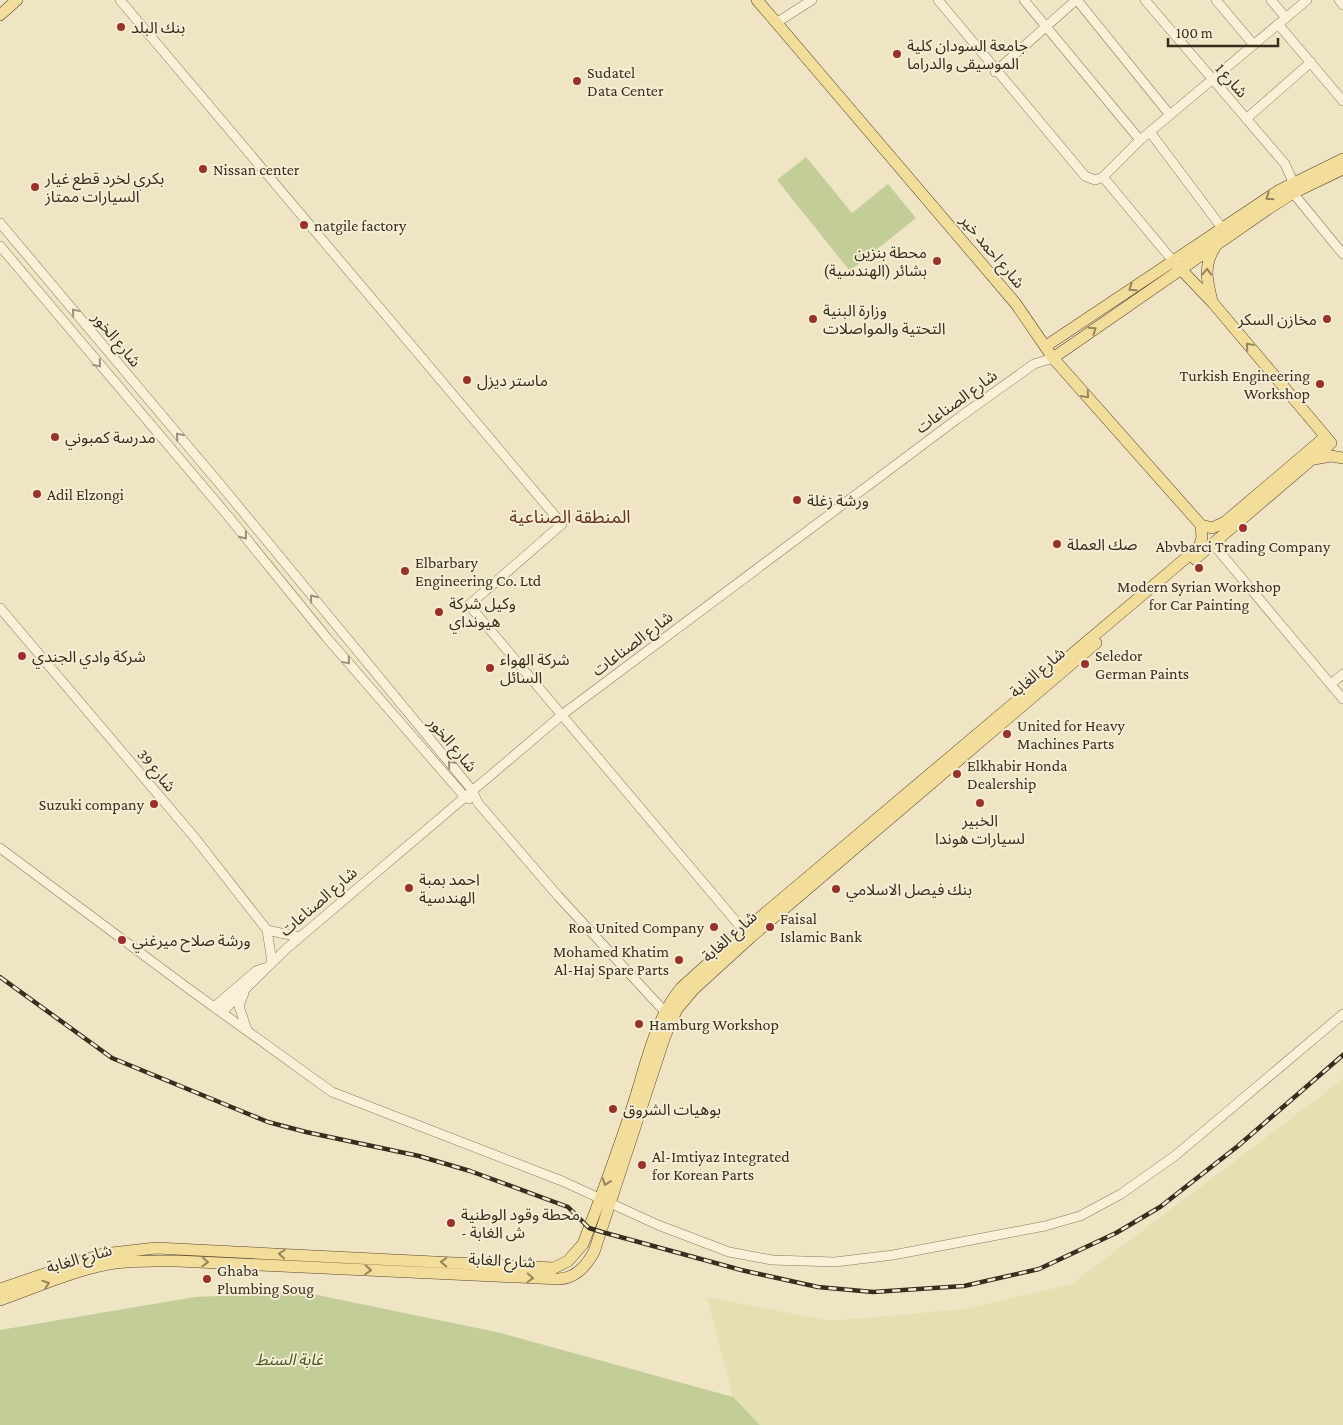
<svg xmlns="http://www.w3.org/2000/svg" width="1343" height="1425" viewBox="0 0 1343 1425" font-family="'Crimson Pro','Noto Sans Arabic',serif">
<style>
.farmland{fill:#e4e0b1}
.green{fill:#c3cd98}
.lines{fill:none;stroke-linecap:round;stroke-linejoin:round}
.minor-casing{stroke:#89775a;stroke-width:10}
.major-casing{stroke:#57442e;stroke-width:12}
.minor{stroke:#f9f1d7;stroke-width:9}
.major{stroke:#f2dd9b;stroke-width:11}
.rail-casing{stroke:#392d1e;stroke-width:4.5}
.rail{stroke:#f6eed4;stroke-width:2.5;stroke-dasharray:8;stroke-linecap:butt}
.oneway{stroke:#96855c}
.oneway2{stroke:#998f7a}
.poi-dot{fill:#993029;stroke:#f6eed4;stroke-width:2}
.labels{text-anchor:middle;stroke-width:4;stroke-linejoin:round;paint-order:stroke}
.poi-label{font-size:16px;fill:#392d1e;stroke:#f6eed4;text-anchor:start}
.street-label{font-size:16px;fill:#392d1e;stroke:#f6eed4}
.park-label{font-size:16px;font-style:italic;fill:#465625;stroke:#f6eed4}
.neighbourhood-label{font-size:18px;fill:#66321d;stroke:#f6eed4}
</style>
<rect width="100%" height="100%" fill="#efe5c4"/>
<path class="farmland" d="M1343 1079V1425H760L733 1397 707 1297 831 1321 965 1309 1072 1284Z"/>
<path class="green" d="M806 157 852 213 888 184 916 218 850 271 777 180Z
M303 1292 501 1333 733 1397 760 1425H0V1330L195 1297Z"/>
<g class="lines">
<g class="minor-casing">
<path id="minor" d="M120 0 562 524 469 605 744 931
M938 0 1085 176 1095 180 1103 177 1173 261
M1024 0 1140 140
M1077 0 1170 115
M1145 0 1285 164 1293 182
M1216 0 1253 44
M1271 0 1286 18
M1339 0 1343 5
M776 23 812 0
M1278 24 1343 101
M995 72 1076 0
M1246 119 1311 62
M1150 132 1222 228
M1103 177 1140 140 1307 0
M1293 193 1343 254
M0 223 224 489 472 790 478 803 558 896 665 1012
M0 246 228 516 327 638 464 796 469 799
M1213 544 1343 699
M0 608 195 838 267 930 272 962
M1331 684 1343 674
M0 848 189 989 332 1092 562 1181 658 1225 729 1252 772 1260 835 1262 893 1255 1045 1226 1080 1216 1121 1194 1176 1155 1343 1014
M267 930 299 937
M244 993 239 1006 247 1030
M214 1007 256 971 264 968
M222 1012 286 949 563 714 957 419 1034 364 1053 358"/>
</g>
<g class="major-casing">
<path id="major" d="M0 15 17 0
M1173 261 1213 303 1331 443 1195 559
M1212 301C1207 280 1203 266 1215 247
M1046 346 1278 191 1343 159
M1053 358 1268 209 1293 193 1343 169
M1314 459 1331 456 1343 458
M1201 525 1212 528 1225 522 1325 437
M0 1289 103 1254 156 1248 554 1268 568 1261 583 1244C600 1200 616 1156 631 1111 645 1070 653 1022 681 988L744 931 1199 547 1202 538 1201 525 1053 358 1016 304 757 0
M0 1300C37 1287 76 1269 115 1263 135 1260 157 1261 177 1261L559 1279C576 1278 586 1266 594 1252L665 1036 677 1009 694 989 751 937 1096 643"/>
</g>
<use href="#minor" class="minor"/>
<use href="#major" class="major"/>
<g class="rail-casing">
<path id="rail" d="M0 977 112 1058 268 1122 306 1132 419 1156 470 1171 568 1207 589 1228 602 1232 741 1270 818 1287 873 1292 964 1286 1039 1269 1116 1233 1160 1207 1238 1146 1343 1055"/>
</g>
<use href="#rail" class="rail"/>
</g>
<defs><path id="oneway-chevron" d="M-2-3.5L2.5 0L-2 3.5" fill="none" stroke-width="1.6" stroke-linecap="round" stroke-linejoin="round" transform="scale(1.25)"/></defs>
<g class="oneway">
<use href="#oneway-chevron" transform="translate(1269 197) rotate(146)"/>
<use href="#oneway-chevron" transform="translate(1207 272) rotate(-89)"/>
<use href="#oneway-chevron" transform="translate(1132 288) rotate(146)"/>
<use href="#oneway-chevron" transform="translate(1093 330) rotate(-35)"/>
<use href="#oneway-chevron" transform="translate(1249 346) rotate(-130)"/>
<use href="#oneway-chevron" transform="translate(1086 395) rotate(49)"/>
<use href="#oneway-chevron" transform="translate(606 1182) rotate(110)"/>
<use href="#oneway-chevron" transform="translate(282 1254) rotate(-177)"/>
<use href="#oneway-chevron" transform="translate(205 1262) rotate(3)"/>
<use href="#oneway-chevron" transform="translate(444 1262) rotate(-178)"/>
<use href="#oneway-chevron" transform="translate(368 1270) rotate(3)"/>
<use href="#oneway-chevron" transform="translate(530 1278) rotate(3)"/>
<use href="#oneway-chevron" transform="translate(46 1284) rotate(-19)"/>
</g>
<g class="oneway2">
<use href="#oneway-chevron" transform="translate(75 312) rotate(-130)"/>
<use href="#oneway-chevron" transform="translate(98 364) rotate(50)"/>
<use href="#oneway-chevron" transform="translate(179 436) rotate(-130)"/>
<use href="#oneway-chevron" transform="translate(244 536) rotate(51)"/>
<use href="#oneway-chevron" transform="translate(313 598) rotate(-129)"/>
<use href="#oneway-chevron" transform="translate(347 661) rotate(50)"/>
<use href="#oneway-chevron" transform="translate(451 764) rotate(-130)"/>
</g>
<g class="poi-dot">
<circle cx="121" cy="27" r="5"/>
<circle cx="897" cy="54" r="5"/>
<circle cx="577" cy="81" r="5"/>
<circle cx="203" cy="169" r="5"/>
<circle cx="35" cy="187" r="5"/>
<circle cx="304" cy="225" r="5"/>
<circle cx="937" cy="261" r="5"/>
<circle cx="813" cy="319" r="5"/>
<circle cx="1327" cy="319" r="5"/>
<circle cx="467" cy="380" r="5"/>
<circle cx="1320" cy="384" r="5"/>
<circle cx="55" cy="437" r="5"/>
<circle cx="37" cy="494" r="5"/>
<circle cx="797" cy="500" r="5"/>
<circle cx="1243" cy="528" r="5"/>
<circle cx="1057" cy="544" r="5"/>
<circle cx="1199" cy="568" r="5"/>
<circle cx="405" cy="571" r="5"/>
<circle cx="439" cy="612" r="5"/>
<circle cx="22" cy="656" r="5"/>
<circle cx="1085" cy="664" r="5"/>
<circle cx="490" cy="668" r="5"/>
<circle cx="1007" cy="734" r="5"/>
<circle cx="957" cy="774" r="5"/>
<circle cx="980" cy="803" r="5"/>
<circle cx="154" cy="804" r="5"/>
<circle cx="409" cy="888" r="5"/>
<circle cx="836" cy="889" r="5"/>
<circle cx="714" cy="927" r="5"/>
<circle cx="770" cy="927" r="5"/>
<circle cx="122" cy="940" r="5"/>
<circle cx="679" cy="960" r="5"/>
<circle cx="639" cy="1024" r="5"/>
<circle cx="613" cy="1109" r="5"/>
<circle cx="642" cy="1165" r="5"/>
<circle cx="451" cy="1223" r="5"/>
<circle cx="207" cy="1279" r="5"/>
</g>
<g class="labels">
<g class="poi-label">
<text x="131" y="33">بنك البلد</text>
<text x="907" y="51">جامعة السودان كلية<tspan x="907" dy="18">الموسيقى والدراما</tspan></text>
<text x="587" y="78">Sudatel<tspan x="587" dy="18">Data Center</tspan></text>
<text x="213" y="175">Nissan center</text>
<text x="45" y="184">بكري لخرد قطع غيار<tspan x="45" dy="18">السيارات ممتاز</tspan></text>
<text x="314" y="231">natgile factory</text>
<text x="927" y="258" text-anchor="end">محطة بنزين<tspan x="927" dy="18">بشائر (الهندسية)</tspan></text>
<text x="823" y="316">وزارة البنية<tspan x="823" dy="18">التحتية والمواصلات</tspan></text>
<text x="1317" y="325" text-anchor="end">مخازن السكر</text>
<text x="1310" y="381" text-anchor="end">Turkish Engineering<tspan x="1310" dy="18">Workshop</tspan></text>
<text x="477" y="386">ماستر ديزل</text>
<text x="65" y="443">مدرسة كمبوني</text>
<text x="47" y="500">Adil Elzongi</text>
<text x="807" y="506">ورشة زغلة</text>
<text x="1067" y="550">صك العملة</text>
<text x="1243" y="552" text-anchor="middle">Abvbarci Trading Company</text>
<text x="415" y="568">Elbarbary<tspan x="415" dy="18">Engineering Co. Ltd</tspan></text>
<text x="1199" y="592" text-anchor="middle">Modern Syrian Workshop<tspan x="1199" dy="18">for Car Painting</tspan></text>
<text x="449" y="609">وكيل شركة<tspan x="449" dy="18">هيونداي</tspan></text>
<text x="1095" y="661">Seledor<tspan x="1095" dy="18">German Paints</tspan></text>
<text x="32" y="662">شركة وادي الجندي</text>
<text x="500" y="665">شركة الهواء<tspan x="500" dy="18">السائل</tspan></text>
<text x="1017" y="731">United for Heavy<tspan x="1017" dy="18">Machines Parts</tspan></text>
<text x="967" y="771">Elkhabir Honda<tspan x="967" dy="18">Dealership</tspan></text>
<text x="144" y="810" text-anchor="end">Suzuki company</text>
<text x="980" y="826" text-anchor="middle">الخبير<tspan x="980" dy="18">لسيارات هوندا</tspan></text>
<text x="419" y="885">احمد بمبة<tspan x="419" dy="18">الهندسية</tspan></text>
<text x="846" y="895">بنك فيصل الاسلامي</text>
<text x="780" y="924">Faisal<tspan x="780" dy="18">Islamic Bank</tspan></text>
<text x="704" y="933" text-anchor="end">Roa United Company</text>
<text x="132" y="946">ورشة صلاح ميرغني</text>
<text x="669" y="957" text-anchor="end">Mohamed Khatim<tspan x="669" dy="18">Al-Haj Spare Parts</tspan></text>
<text x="649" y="1030">Hamburg Workshop</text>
<text x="623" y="1115">بوهيات الشروق</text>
<text x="652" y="1162">Al-Imtiyaz Integrated<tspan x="652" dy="18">for Korean Parts</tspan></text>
<text x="461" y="1220">محطة وقود الوطنية<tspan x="461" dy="18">- ش الغابة</tspan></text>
<text x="217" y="1276">Ghaba<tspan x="217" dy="18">Plumbing Soug</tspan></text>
</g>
<g class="street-label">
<text transform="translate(1232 80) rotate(49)" y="6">شارع 1</text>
<text transform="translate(993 251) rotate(50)" y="6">شارع احمد خير</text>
<text transform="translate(117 339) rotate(50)" y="6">شارع الخور</text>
<text transform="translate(956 401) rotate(-36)" y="6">شارع الصناعات</text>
<text transform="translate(632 643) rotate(-37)" y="6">شارع الصناعات</text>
<text transform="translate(1037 672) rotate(-41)" y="6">شارع الغابة</text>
<text transform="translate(453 744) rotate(50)" y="6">شارع الخور</text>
<text transform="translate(157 770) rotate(50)" y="6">شارع 39</text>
<text transform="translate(318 901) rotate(-41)" y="6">شارع الصناعات</text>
<text transform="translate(729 936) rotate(-42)" y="6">شارع الغابة</text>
<text transform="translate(79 1258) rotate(-16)" y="6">شارع الغابة</text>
<text transform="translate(502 1260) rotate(3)" y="6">شارع الغابة</text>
</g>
<g class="park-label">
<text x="289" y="1365">غابة السنط</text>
</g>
<g class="neighbourhood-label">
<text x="570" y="523">المنطقة الصناعية</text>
</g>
</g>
<path d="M1168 38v8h110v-8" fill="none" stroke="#392d1e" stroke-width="2.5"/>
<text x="1176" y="38" font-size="15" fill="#392d1e" stroke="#f6eed4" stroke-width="4" paint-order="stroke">100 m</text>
</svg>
